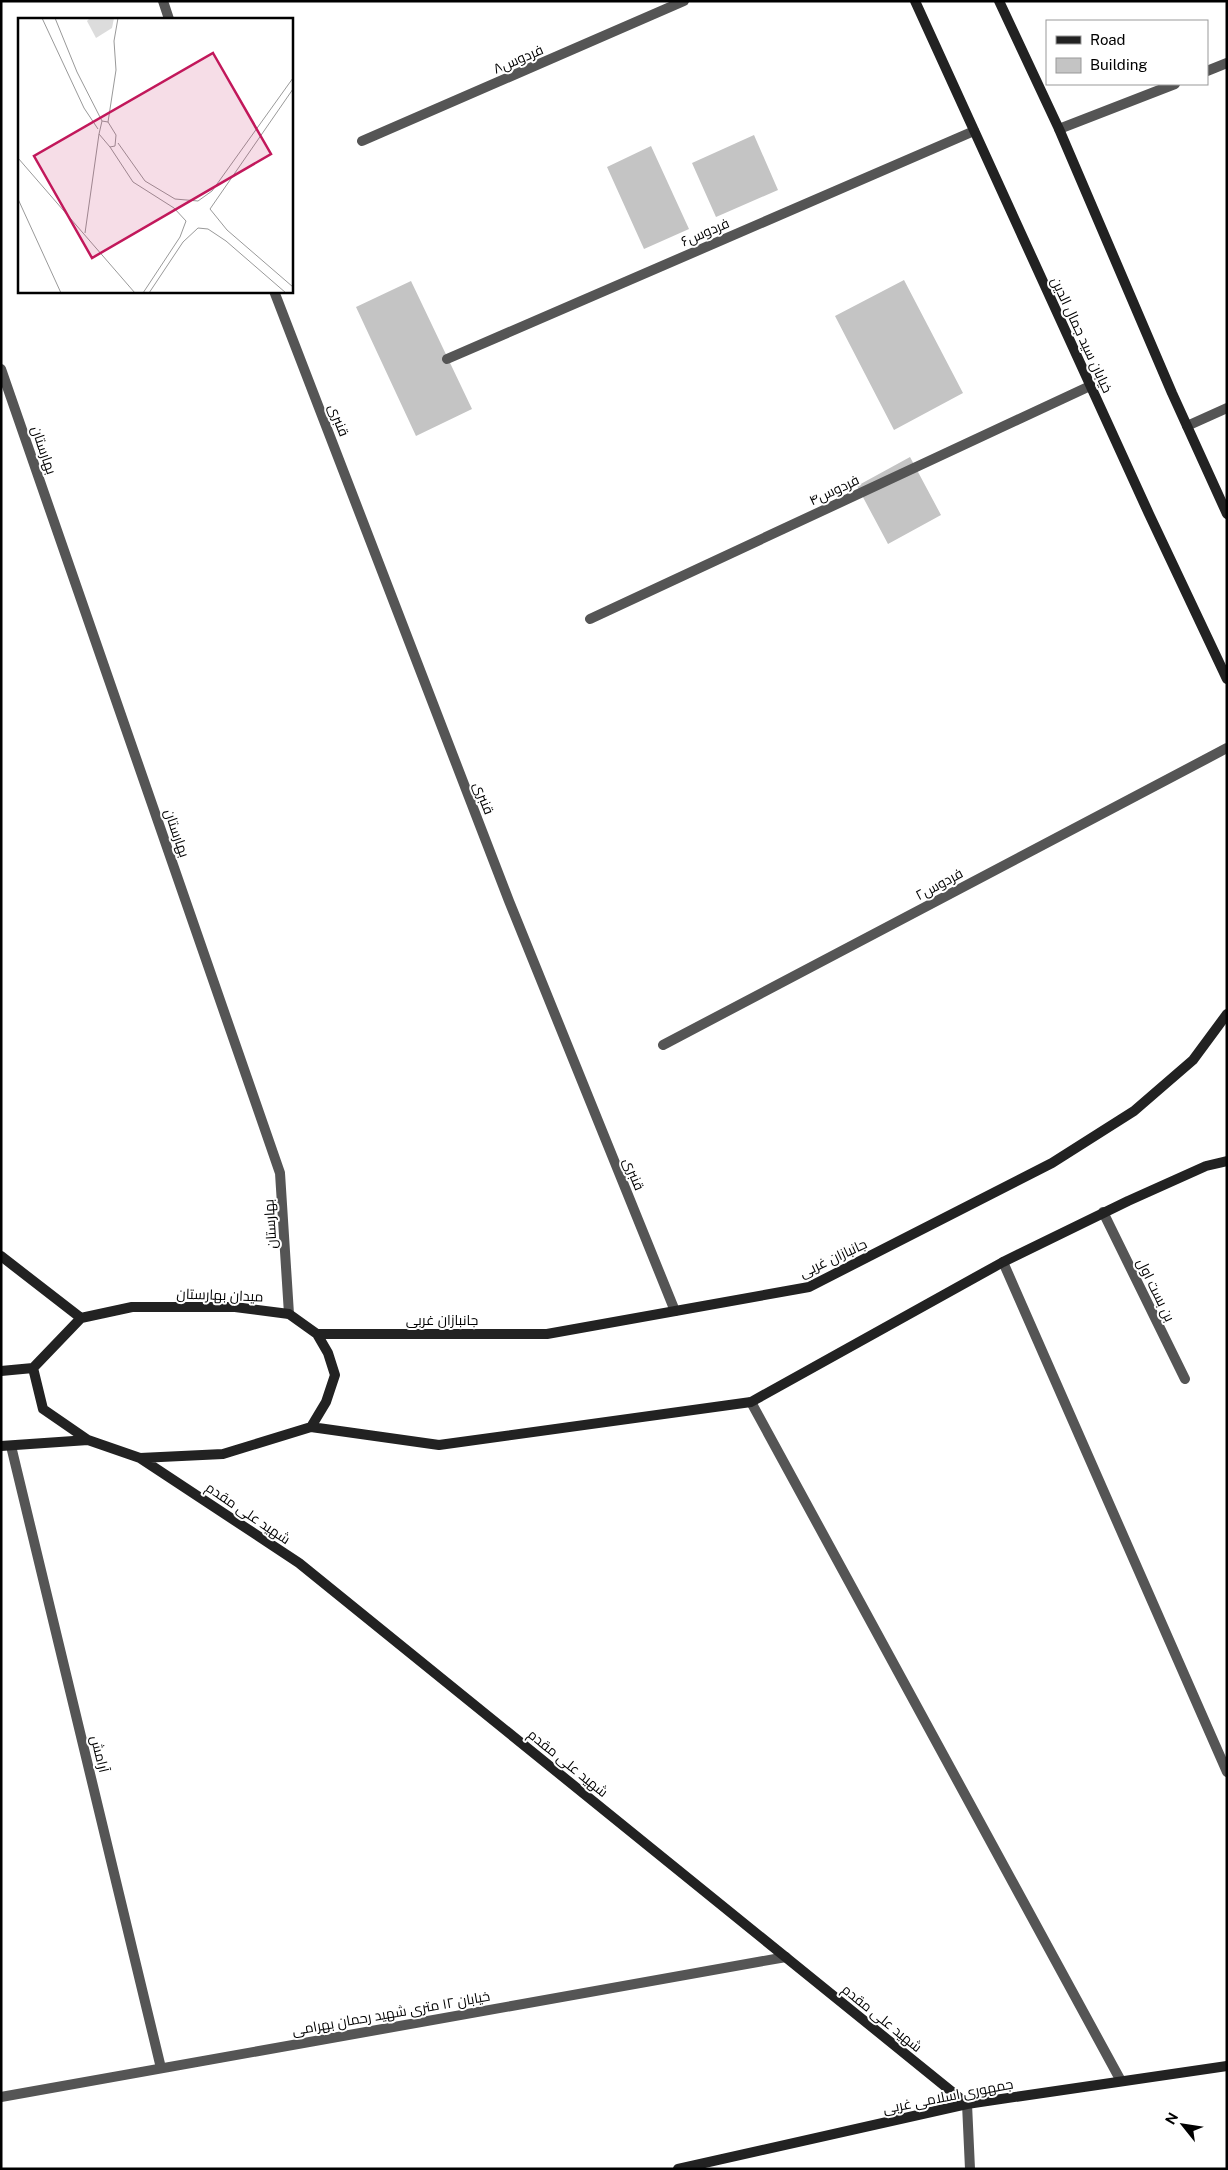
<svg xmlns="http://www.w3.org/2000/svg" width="1228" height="2170" viewBox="0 0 1228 2170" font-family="'Public Sans',Cairo,sans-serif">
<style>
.building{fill:#c4c4c4}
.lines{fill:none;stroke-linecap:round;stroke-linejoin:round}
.street{stroke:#555;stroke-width:10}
.secondary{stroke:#222;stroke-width:10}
.labels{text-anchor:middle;stroke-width:4;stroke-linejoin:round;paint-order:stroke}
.street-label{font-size:14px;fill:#000;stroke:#fff}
.inset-road{fill:none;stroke:#999;stroke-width:1}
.view{fill:#c2185b;fill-opacity:0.15;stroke:#c2185b;stroke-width:2.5}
.inset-edge{fill:none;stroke:#000;stroke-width:2.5}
</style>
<rect width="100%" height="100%" fill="#fff"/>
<path class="building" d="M754 135 778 190 716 217 692 163Z
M651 146 689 229 644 249 607 167Z
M904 280 963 393 894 430 835 316Z
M411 281 472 409 416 436 356 307Z
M910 457 941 515 888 544 857 486Z"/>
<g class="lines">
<path class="street" d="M163 1 169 19
M1207 71 1227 63
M1059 129 1175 84
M362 141 684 1
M274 291 509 901 675 1311
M447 359 974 131
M1 369 280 1173 289 1314
M1187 426 1227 408
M590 619 1090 386
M663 1045 1227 748
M1103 1212 1185 1379
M1003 1262 1227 1772
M751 1402 1121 2081
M11 1446 161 2068
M1 2097 786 1957
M967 2104 970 2169"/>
<path class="secondary" d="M915 1 1149 514 1227 679
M999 1 1059 129 1172 393 1227 514
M1 1256 81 1318
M132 1307H235L289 1314 317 1334 328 1353 335 1375 326 1402 311 1427 223 1454 140 1458 88 1440 43 1409 33 1368 81 1318Z
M317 1334H547L809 1287 1052 1163 1134 1111 1193 1060 1227 1014
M1 1371 33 1368
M311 1427 439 1445 751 1402 1003 1262 1128 1201 1206 1166 1227 1161
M1 1446 88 1440
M140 1458 299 1563 967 2104
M678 2169 967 2104 1227 2066"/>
</g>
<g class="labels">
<g class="street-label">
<text transform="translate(518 59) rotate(-23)" y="5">فردوس۸</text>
<text transform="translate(705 232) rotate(-23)" y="5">فردوس۶</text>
<text transform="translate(1082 335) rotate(65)" y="5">خیابان سید جمال الدین</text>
<text transform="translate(339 420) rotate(69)" y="5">قنبری</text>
<text transform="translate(44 450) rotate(71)" y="5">بهارستان</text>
<text transform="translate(834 490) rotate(-25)" y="5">فردوس۴</text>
<text transform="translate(484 798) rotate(69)" y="5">قنبری</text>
<text transform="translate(177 833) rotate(71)" y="5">بهارستان</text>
<text transform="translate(939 884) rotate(-28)" y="5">فردوس۲</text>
<text transform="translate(634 1174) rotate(68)" y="5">قنبری</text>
<text transform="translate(270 1224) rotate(-94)" y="5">بهارستان</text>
<text transform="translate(833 1258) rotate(-25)" y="5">جانبازان غربی</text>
<text transform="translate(1156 1290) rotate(64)" y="5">بن بست اول</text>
<text transform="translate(220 1295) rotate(2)" y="5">میدان بهارستان</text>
<text x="442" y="1325">جانبازان غربی</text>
<text transform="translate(248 1513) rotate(34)" y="5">شهید علی مقدم</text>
<text transform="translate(100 1754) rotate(76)" y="5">آرامش</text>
<text transform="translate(568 1763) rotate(39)" y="5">شهید علی مقدم</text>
<text transform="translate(391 2013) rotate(-10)" y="5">خیابان ۱۲ متری شهید رحمان بهرامی</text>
<text transform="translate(882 2018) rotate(39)" y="5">شهید علی مقدم</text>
<text transform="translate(948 2096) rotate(-11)" y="5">جمهوری اسلامی غربی</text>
</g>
</g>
<g transform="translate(18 18)">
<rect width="275" height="275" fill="#fff"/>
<path d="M72 0H96L94 10 78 20 69 3Z" fill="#dcdcdc"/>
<path class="inset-road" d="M24 0 66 90 80 111M37 0 59 54 84 103M275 71 192 191 209 212 275 269M84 103 90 104 98 117 97 128 92 129 81 116ZM90 104 98 52 96 23 100 0M100 125 127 163 157 181 180 183 194 173 275 60M92 129 115 164 156 190 168 203 162 219 125 275M0 140 117 275M0 181 43 275M67 215 81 116M131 275 165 224 180 210 190 211 208 223 268 275"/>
<path class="view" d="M195 35 253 136 74 240 16 138Z"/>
<rect width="275" height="275" class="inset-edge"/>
</g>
<rect width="1228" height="2170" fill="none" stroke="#000000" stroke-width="5"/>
<rect x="1046" y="20" width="162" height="65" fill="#ffffff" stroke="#999999"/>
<rect x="1056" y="36" width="25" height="8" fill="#222222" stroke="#999999"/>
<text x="1090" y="45" font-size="15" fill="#000000">Road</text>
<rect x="1056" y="58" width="25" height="15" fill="#c4c4c4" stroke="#999999"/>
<text x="1090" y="70" font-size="15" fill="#000000">Building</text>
<g transform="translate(1183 2125) rotate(300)" stroke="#ffffff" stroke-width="4" paint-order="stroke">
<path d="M0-4L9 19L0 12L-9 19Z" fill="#000000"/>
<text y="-8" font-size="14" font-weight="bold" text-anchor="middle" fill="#000000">N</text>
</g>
</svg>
